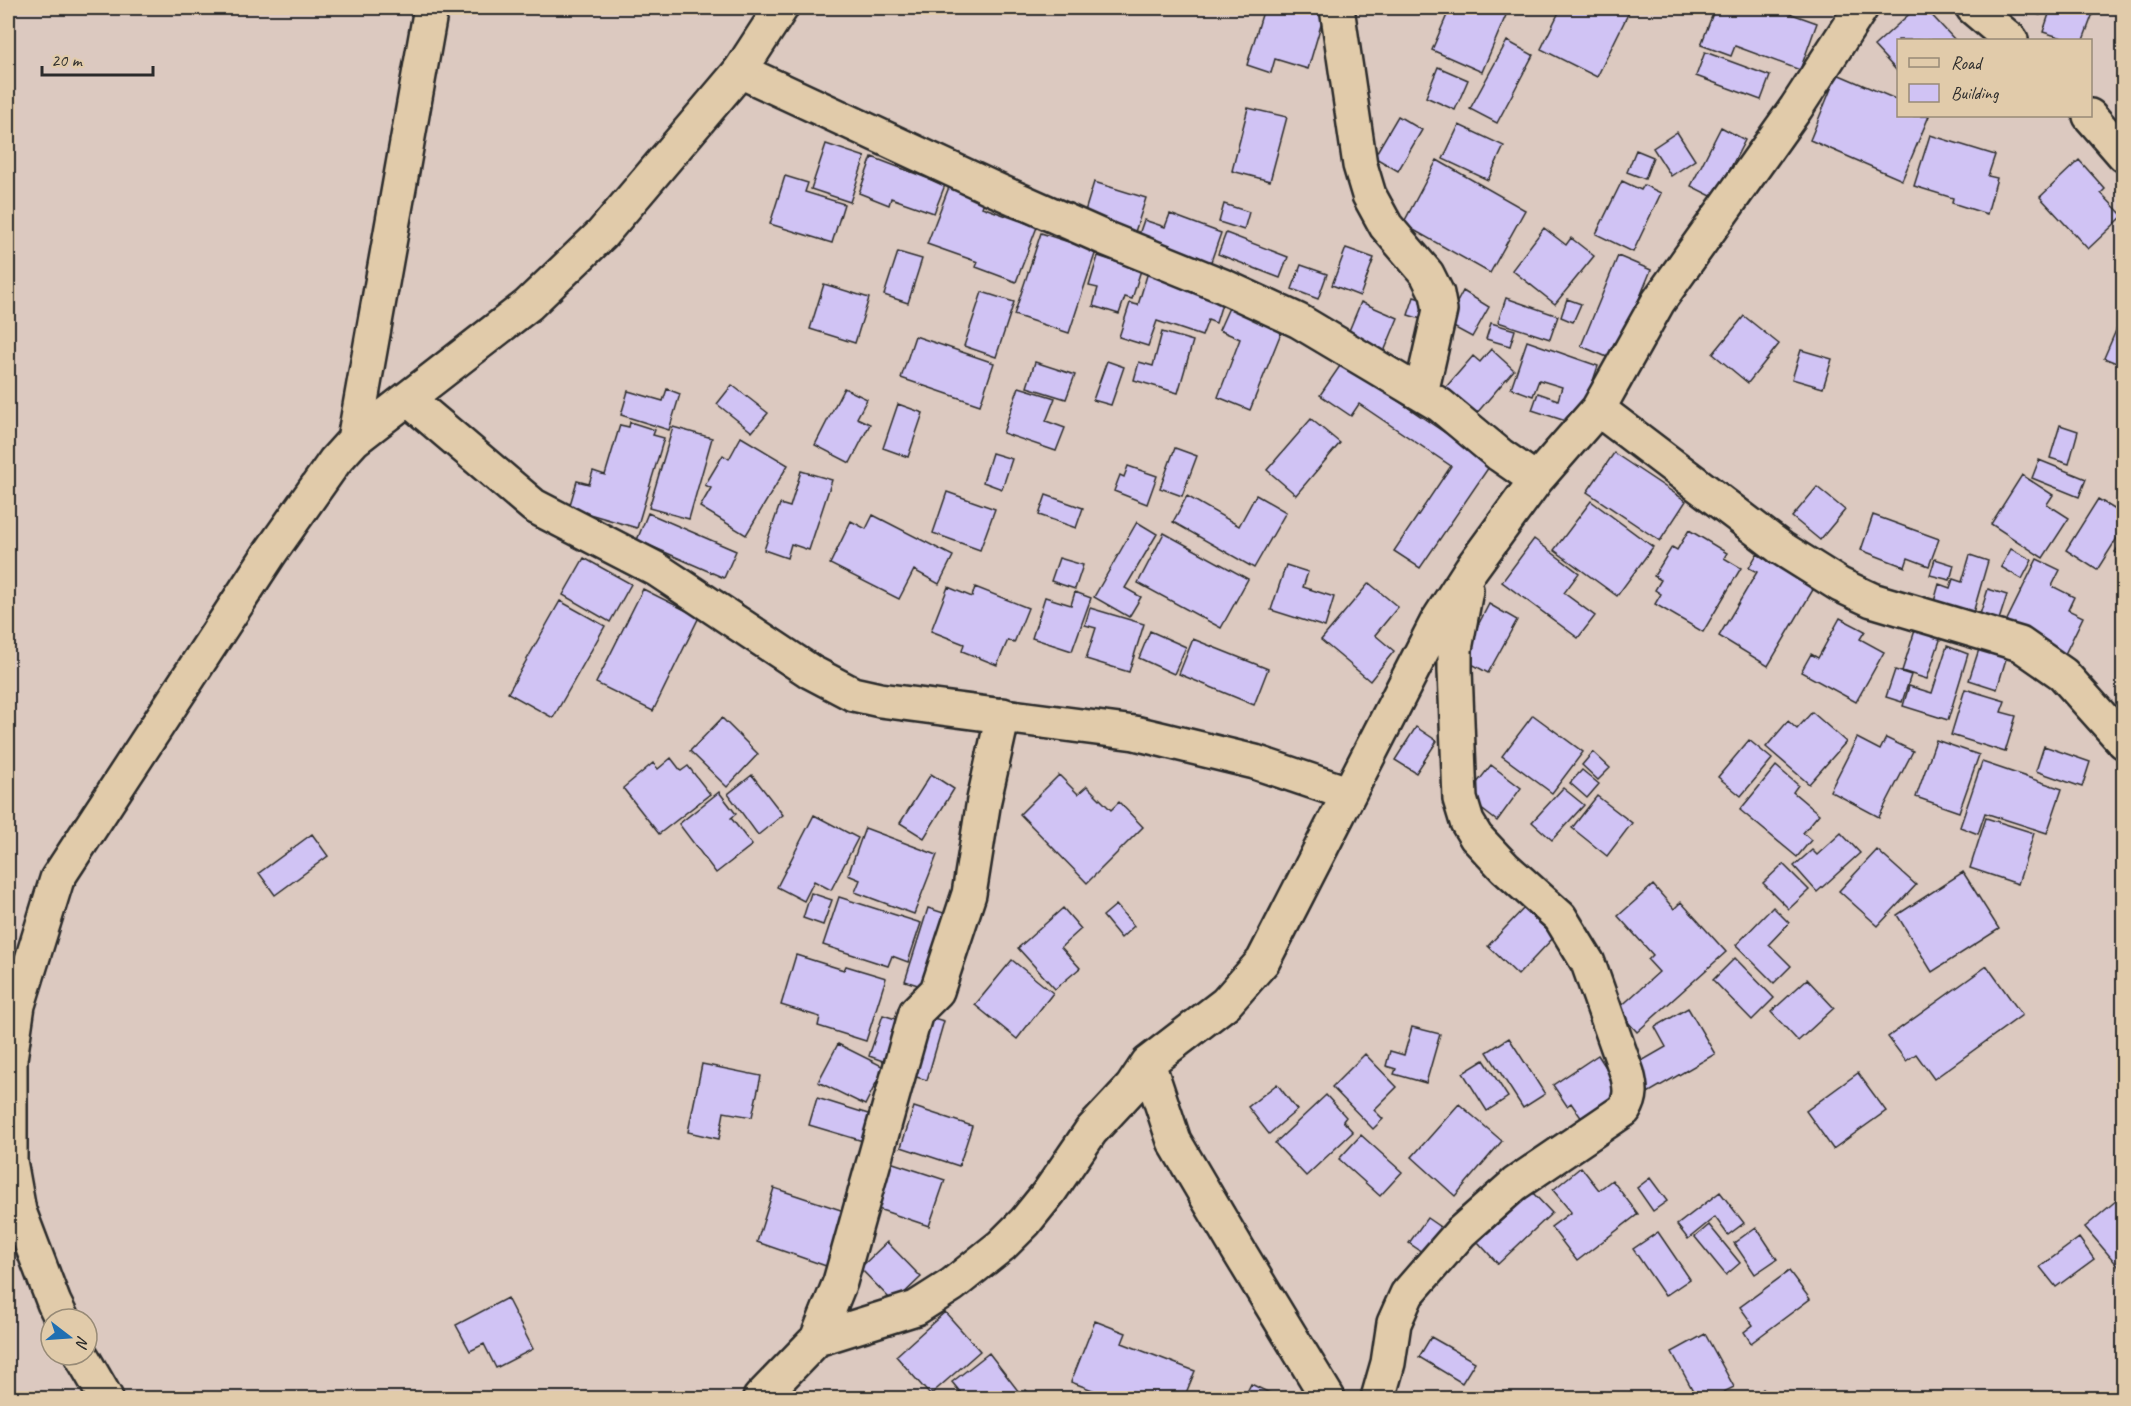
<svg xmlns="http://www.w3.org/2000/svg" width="2131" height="1406" viewBox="0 0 2131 1406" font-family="Caveat,sans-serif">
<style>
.building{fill:#d0c3f4;stroke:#2b2b2b;stroke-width:1.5}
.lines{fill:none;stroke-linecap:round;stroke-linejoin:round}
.minor-casing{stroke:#2b2b2b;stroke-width:38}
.tertiary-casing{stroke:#2b2b2b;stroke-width:38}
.minor{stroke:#e1cbaa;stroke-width:33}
.tertiary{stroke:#e1cbaa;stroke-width:33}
</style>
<rect width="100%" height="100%" fill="#dcc9c0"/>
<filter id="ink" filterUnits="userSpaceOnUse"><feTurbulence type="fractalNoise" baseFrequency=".0167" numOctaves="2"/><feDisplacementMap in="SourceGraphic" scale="12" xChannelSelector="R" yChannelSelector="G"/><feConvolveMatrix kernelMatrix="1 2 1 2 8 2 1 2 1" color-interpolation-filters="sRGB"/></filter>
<g filter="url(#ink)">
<path class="building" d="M1264 8H1300L1324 15 1308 69 1275 59 1271 73 1247 65Z
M1450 8H1509L1482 72 1432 50Z
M1561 8H1631L1597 77 1541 49Z
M1715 8H1775L1817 23 1800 70 1735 46 1731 56 1701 45Z
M1916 8H1925L1955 40H1898V72L1874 46Z
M2016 8H2043L2040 15Z
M2051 8H2095L2083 40H2069L2043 32Z
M1507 41 1533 55 1497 123 1470 109Z
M1705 52 1770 76 1761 100 1696 76Z
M1438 67 1468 80 1455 110 1426 97Z
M1837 74 1898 100V116H1929L1902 180 1810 140Z
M1248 108 1287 117 1270 181 1232 171Z
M1398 116 1422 130 1398 171 1374 157Z
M1459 125 1504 146 1488 180 1443 159Z
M1721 127 1745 140 1715 198 1691 186Z
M1677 132 1695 160 1671 176 1653 148Z
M1930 135 1995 155 1988 176 1997 178 1987 214 1952 203 1953 198 1914 186Z
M826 144 865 157 850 202 811 189Z
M1636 150 1653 157 1645 179 1627 172Z
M872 157 945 185 934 213 891 198 889 205 859 193Z
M1437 160 1525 210 1490 273 1403 224Z
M2079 160 2105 189 2101 193 2123 216 2088 249 2040 197Z
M785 176 808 183 805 192 844 204 832 243 770 224Z
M1622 181 1641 190 1644 185 1661 193 1633 252 1596 234Z
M1094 182 1146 198 1134 235 1083 218Z
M949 187 985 200 982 207 1037 227 1016 282 976 267 978 262 927 244Z
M1224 204 1249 212 1244 230 1219 222Z
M1170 214 1221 233 1208 270 1136 243 1144 220 1165 227Z
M1544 228 1566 245 1571 238 1594 256 1555 304 1512 270Z
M1041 233 1096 251 1069 333 1014 315Z
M1226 233 1288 257 1280 278 1218 254Z
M1346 248 1374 258 1360 296 1332 285Z
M898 252 922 259 908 303 884 295Z
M1098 256 1141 270 1132 299 1125 297 1119 314 1093 306 1098 288 1089 286Z
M1618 256 1651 270 1614 360 1581 346Z
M1301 265 1327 274 1318 299 1292 289Z
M1148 272 1224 297 1216 323 1208 320 1202 336 1157 321 1148 346 1119 337 1130 303 1138 305Z
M824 284 869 298 855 343 810 329Z
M1463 291 1489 307 1472 337 1446 323Z
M982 292 1014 302 996 357 964 346Z
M1414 297 1437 304 1431 322 1408 315Z
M1506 298 1558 316 1550 339 1498 322Z
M1567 299 1581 304 1573 322 1561 317Z
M1232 301 1285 323 1250 410 1218 397 1240 339 1219 330Z
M1361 302 1398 318 1383 354 1346 338Z
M2124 312V366L2104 358Z
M1744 316 1779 344 1748 383 1713 354Z
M1491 323 1515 330 1510 346 1486 339Z
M1162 332 1193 341 1178 393 1134 380 1139 362 1153 366Z
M915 336 994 363 980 405 901 378Z
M1527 341 1598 366 1578 425 1532 410 1538 393 1558 400 1562 387 1539 380 1533 396 1511 388Z
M1491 349 1514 370 1470 421 1440 394 1473 356 1480 362Z
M1801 350 1832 359 1823 388 1792 379Z
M1107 361 1124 367 1111 405 1093 400Z
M1035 362 1075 375 1066 399 1027 387Z
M1342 363 1491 464 1420 568 1394 551 1451 466 1359 404 1351 416 1320 395Z
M732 385 768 413 752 432 717 404Z
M1019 387 1055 398 1046 421 1065 428 1056 451 1003 433Z
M844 388 867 399 857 418 870 424 850 463 815 445Z
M667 389 680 394 669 430 621 415 628 391 663 401Z
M898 404 923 413 908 457 883 448Z
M1311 419 1340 443 1296 495 1267 470Z
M630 422 655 430 653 435 664 438 637 528 569 508 577 481 589 484 593 471 605 475 620 425 629 427Z
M2060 425 2078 431 2069 464 2050 458Z
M673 427 712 438 689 519 649 508Z
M741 437 788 465 746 535 700 507 711 488 705 485 723 455 729 459Z
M1175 448 1197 456 1182 496 1160 488Z
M992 453 1012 459 1002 489 983 482Z
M1614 453 1686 501 1660 541 1587 492Z
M2039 460 2086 479 2079 497 2032 478Z
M1128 466 1157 476 1147 504 1114 491 1120 475 1124 477Z
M801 471 832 480 809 550 791 544 787 558 764 550 780 504 790 507Z
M2022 475 2053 495 2047 504 2069 518 2043 558 1991 524Z
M1817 487 1845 510 1820 540 1792 517Z
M947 492 995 509 980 550 933 533Z
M1046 495 1083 508 1076 528 1039 515Z
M1256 495 1286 512 1254 568 1173 522 1187 496 1239 526Z
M2098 499 2124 515V527L2097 570 2066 550Z
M1591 501 1653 547 1617 596 1554 550Z
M648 513 736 551 724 578 637 540Z
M873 515 953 556 939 584 914 570 899 599 830 564 851 521 866 529Z
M1873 515 1939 539 1929 566 1908 558 1905 567 1861 550Z
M1137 522 1157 534 1125 588 1141 597 1129 617 1094 597Z
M1689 530 1727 553 1724 558 1741 568 1703 632 1655 604 1661 594 1655 590 1661 580 1654 576 1672 547 1677 550Z
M1164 533 1248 579 1221 628 1138 583Z
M1534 539 1579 573 1564 593 1595 616 1578 638 1502 582Z
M2124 539V557L2115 552Z
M2011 549 2032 560 2022 579 2001 567Z
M1757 554 1814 588 1768 666 1719 636 1757 572 1749 568Z
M1970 555 1988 561 1971 620 1932 609 1939 584 1950 588 1953 579 1962 582Z
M584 558 631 584 610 622 563 595Z
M1059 558 1083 565 1075 589 1051 581Z
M1935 559 1954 565 1950 580 1930 575Z
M2037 559 2060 570 2052 586 2074 597 2068 610 2083 617 2063 658 2003 628Z
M1286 565 1308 572 1303 587 1334 597 1325 627 1271 610Z
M1369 583 1398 607 1375 635 1394 651 1370 681 1321 640Z
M948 587 972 597 975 587 1028 608 1014 643 1008 640 997 665 962 651 964 644 931 631Z
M643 589 699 617 653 711 596 683Z
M1988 589 2007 595 1996 629 1977 624Z
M1075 592 1091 598 1072 651 1032 638 1045 597 1071 605Z
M560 601 605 626 553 718 508 693Z
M1489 604 1517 620 1488 673 1461 658Z
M1090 608 1144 624 1129 672 1086 659 1096 628 1085 625Z
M1840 618 1865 631 1860 639 1884 652 1856 702 1801 672 1811 654 1818 658Z
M1917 624 1942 634 1927 679 1902 671Z
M1150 631 1186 647 1174 674 1139 658Z
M1193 639 1268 669 1254 705 1179 674Z
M1982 640 2009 649 1997 689 1969 680Z
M1947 646 1968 654 1948 720 1903 706 1909 686 1932 693Z
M1895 670 1911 675 1902 702 1886 697Z
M1965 689 2005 701 2001 712 2016 716 2005 752 1951 735Z
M1812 712 1846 742 1809 784 1766 747 1788 721 1797 729Z
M1533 715 1583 752 1552 793 1502 756Z
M722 718 758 754 727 787 690 751Z
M1416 727 1437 741 1416 773 1395 760Z
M1857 738 1880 750 1886 738 1913 751 1879 817 1830 791Z
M1749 740 1772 759 1741 796 1718 777Z
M1936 740 1979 755 1959 812 1916 797Z
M2044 746 2090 762 2082 787 2036 771Z
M1593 752 1610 768 1598 780 1582 765Z
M671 758 681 771 688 766 710 794 659 834 623 788 653 763 658 769Z
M1982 762 2062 789 2047 833 1985 813 1978 834 1960 827Z
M1491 765 1521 788 1497 821 1466 797Z
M1776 766 1798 785 1793 792 1819 814 1803 833 1811 840 1797 857 1740 810Z
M1582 770 1599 784 1587 798 1570 783Z
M931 774 954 789 924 838 900 823Z
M752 775 783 815 758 835 728 794Z
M1059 775 1078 794 1087 786 1111 810 1119 802 1143 827 1087 883 1020 814Z
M1563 788 1584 805 1552 840 1532 822Z
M719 792 736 814 731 818 752 845 716 873 679 824Z
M1597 796 1632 823 1607 856 1572 828Z
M814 815 858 838 831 890 814 881 804 901 777 887Z
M1986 818 2034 833 2018 884 1970 868Z
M865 828 937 855 914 914 855 892 860 880 848 875Z
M1841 833 1860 853 1817 892 1794 866 1812 850 1817 855Z
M312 834 328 856 275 895 259 873Z
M1877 850 1916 885 1878 926 1839 891Z
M1783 864 1809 890 1789 909 1763 883Z
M1963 872 1999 929 1932 972 1897 915Z
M1653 885 1674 909 1681 902 1726 952 1637 1032 1617 1010 1659 972 1648 960 1653 955 1618 916Z
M811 893 832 900 823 925 803 918Z
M839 897 921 923 908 962 892 956 888 966 823 945Z
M1116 905 1134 926 1121 938 1103 916Z
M1773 907 1789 923 1769 944 1791 966 1774 983 1736 945Z
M928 908 956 917 934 990 905 981Z
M1063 908 1081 929 1061 947 1080 968 1055 989 1018 948Z
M1524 908 1554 937 1518 975 1488 946Z
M796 955 844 970 846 966 886 978 866 1041 818 1026 820 1017 781 1005Z
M1735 958 1774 998 1752 1020 1713 980Z
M1012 960 1053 993 1017 1039 975 1005Z
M1987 966 2022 1015 1934 1079 1916 1054 1906 1061 1888 1037Z
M1807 979 1834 1008 1798 1041 1771 1012Z
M1688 1008 1715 1054 1646 1094 1631 1067 1666 1047 1655 1027Z
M919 1014 944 1021 927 1080 902 1073Z
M883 1015 911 1024 897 1066 869 1056Z
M1412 1027 1440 1034 1426 1083 1394 1074 1396 1069 1386 1066 1390 1051 1404 1055Z
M1509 1038 1545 1094 1523 1108 1487 1052Z
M838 1044 884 1067 865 1105 818 1082Z
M1365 1054 1397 1087 1374 1110 1383 1119 1373 1129 1332 1087Z
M1598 1055 1622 1092 1582 1119 1571 1103 1567 1106 1553 1085Z
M1484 1060 1508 1097 1487 1111 1463 1073Z
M702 1064 761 1076 752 1117 724 1112 719 1139 688 1132Z
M1858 1073 1886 1111 1833 1149 1806 1111Z
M1277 1084 1297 1110 1269 1134 1248 1107Z
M1326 1095 1346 1117 1343 1121 1353 1132 1306 1176 1275 1143Z
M817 1098 881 1118 873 1144 809 1125Z
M1459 1104 1502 1141 1455 1196 1412 1157Z
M914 1107 972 1126 959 1166 901 1147Z
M1361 1135 1402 1172 1380 1196 1339 1159Z
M890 1162 945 1180 929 1226 875 1208Z
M1581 1167 1599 1190 1612 1180 1638 1214 1577 1261 1551 1227 1571 1212 1553 1190Z
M1650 1178 1667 1201 1653 1211 1637 1188Z
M774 1188 847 1212 829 1267 757 1242Z
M1532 1192 1552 1213 1498 1264 1478 1242Z
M1720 1192 1744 1223 1728 1235 1715 1217 1688 1239 1677 1225Z
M2124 1194V1263L2119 1267 2085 1227Z
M1427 1218 1443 1229 1425 1254 1409 1243Z
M1709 1225 1740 1263 1726 1275 1695 1237Z
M1756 1227 1777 1259 1755 1274 1734 1243Z
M1658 1232 1690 1279 1665 1296 1633 1249Z
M2079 1238 2094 1259 2056 1287 2040 1267Z
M887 1242 921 1277 894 1303 860 1268Z
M1789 1271 1810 1299 1751 1343 1744 1332 1753 1325 1740 1307Z
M507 1298 533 1349 496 1368 484 1344 470 1351 456 1325Z
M945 1312 980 1351 930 1395 896 1356Z
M1095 1321 1126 1333 1122 1343 1195 1371 1184 1398H1114L1071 1382Z
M1705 1334 1734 1387 1712 1398H1697L1672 1352Z
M1431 1337 1475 1362 1462 1383 1419 1357Z
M989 1353 1019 1392 1010 1398H965L952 1382Z
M1251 1384 1280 1398H1244Z
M1763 1389 1770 1398H1751Z
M1026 1390 1034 1398H1018Z"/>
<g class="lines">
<g class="minor-casing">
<path id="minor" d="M1337 8 1360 165 1369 195 1386 226 1427 274 1437 294 1440 310 1421 393
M1973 8 2011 40
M740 71 994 189 1107 239 1223 286 1299 321 1440 405 1500 455 1536 480
M2090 116 2124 155
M408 399 534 506 656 569 811 672 853 694 880 700 1135 733 1255 762 1347 793
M1598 409 1781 548 1840 585 1872 600 2020 644 2063 674 2124 742
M1148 1063 1174 1141 1240 1253 1328 1398
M817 1339 840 1282 916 1012 937 991 969 894 984 800 1003 715
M760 1398 817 1339 916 1308 952 1285 1002 1245 1025 1222 1050 1191 1091 1131 1132 1087 1148 1063 1226 1003 1263 961 1437 622 1471 569 1536 480 1598 409 1658 302 1796 108 1861 8
M1378 1398 1388 1363 1394 1323 1407 1294 1461 1232 1515 1184 1624 1110C1632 1097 1631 1088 1627 1073L1588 963 1560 917 1505 868 1476 837 1467 822 1460 799 1455 670V649L1466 590"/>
</g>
<g class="tertiary-casing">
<path id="tertiary" d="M354 440 431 8
M62 1319 54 1303 19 1211 10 1161V1059L18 1005 57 879 270 553 335 461 354 440 528 305 602 234 740 71 781 8
M81 1355 106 1398"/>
</g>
<use href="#minor" class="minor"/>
<use href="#tertiary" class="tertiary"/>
</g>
</g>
<rect width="2131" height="1406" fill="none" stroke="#e1cbaa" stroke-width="30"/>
<rect x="15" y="15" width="2101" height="1376" fill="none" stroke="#2b2b2b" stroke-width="2" filter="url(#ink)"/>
<rect x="1897" y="39" width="195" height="78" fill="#e1cbaa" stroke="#988b77" stroke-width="1.5"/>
<rect x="1909" y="58" width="30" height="9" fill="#e1cbaa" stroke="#988b77" stroke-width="1.5"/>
<text x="1951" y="69" font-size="18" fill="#2b2b2b">Road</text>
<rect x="1909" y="84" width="30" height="18" fill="#d0c3f4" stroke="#988b77" stroke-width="1.5"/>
<text x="1951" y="99" font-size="18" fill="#2b2b2b">Building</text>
<g transform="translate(69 1337) rotate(107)"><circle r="28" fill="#e1cbaa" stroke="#988b77" stroke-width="1.5"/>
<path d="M0-4.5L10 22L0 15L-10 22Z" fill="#1f6fb2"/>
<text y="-9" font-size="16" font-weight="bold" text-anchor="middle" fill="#2b2b2b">N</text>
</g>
<path d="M42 66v9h111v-9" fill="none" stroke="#2b2b2b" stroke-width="3"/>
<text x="51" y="66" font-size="18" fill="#2b2b2b" stroke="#e1cbaa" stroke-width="4.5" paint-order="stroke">20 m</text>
</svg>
